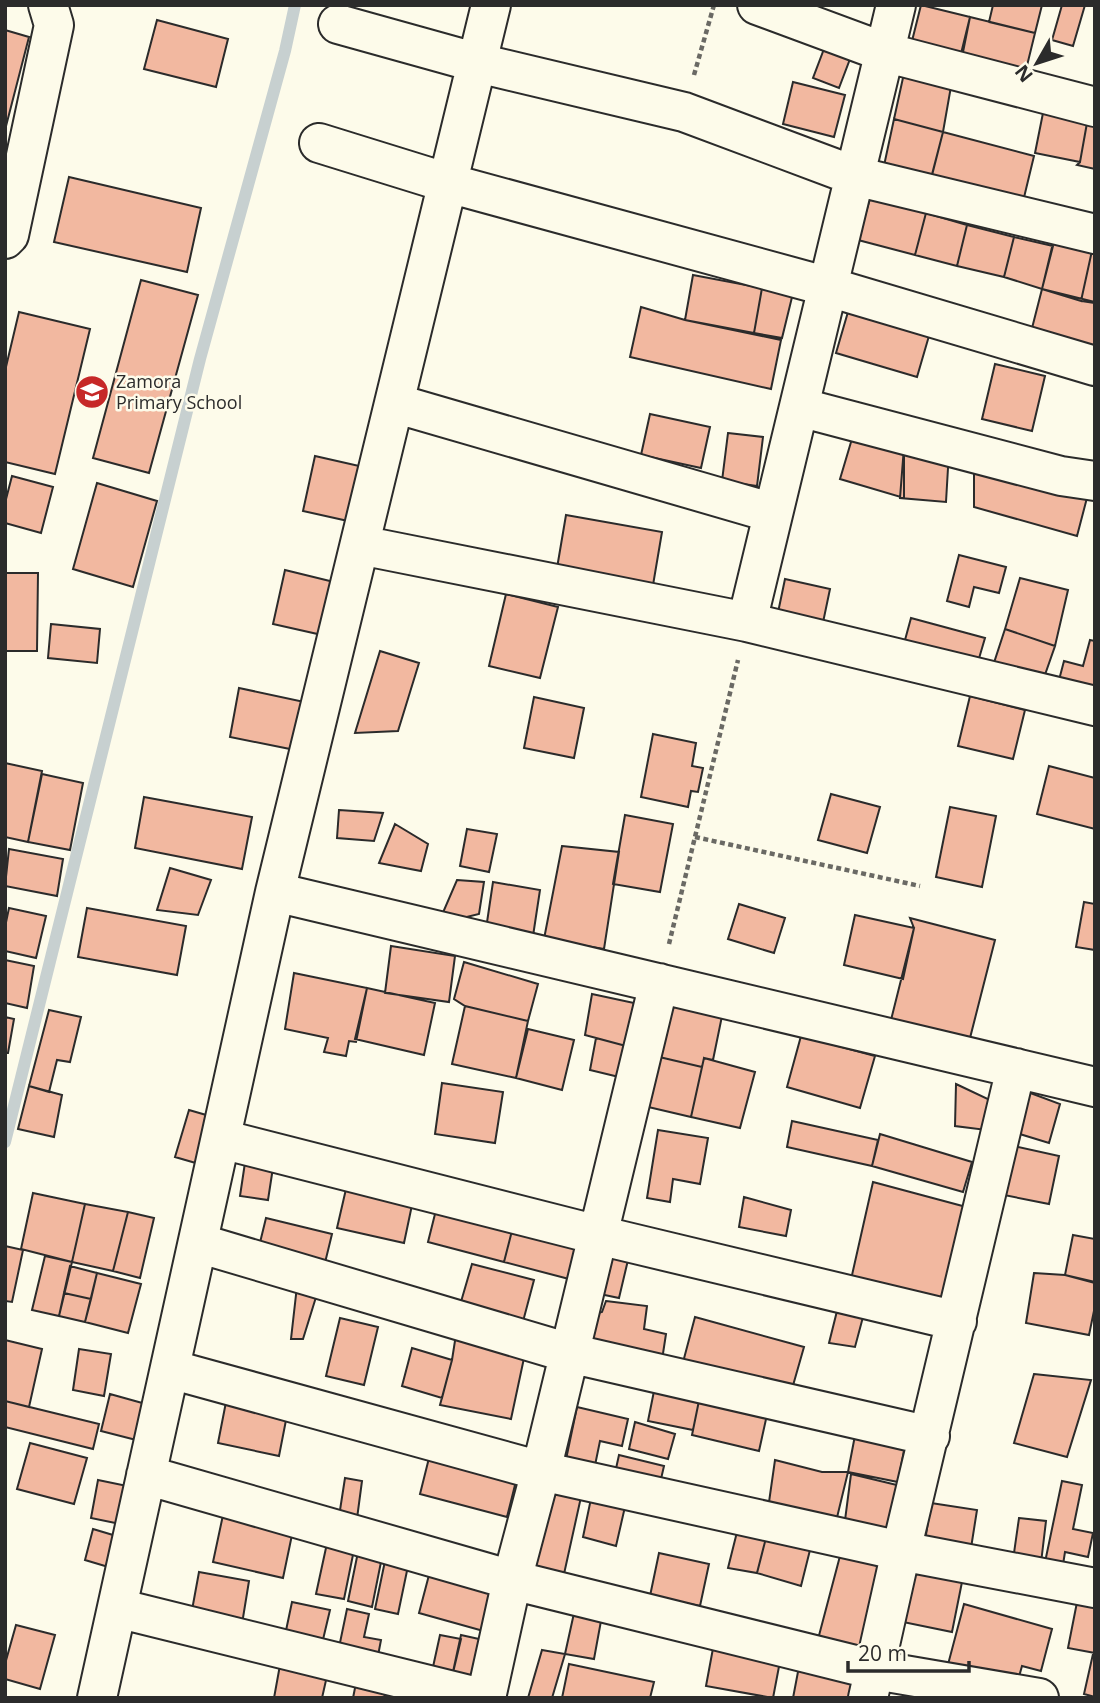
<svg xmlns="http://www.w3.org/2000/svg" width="1100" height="1703" viewBox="0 0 1100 1703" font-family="'Open Sans',sans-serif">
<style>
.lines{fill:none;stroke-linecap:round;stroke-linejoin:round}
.stream{stroke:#c7d0d0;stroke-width:12}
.building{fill:#f2b8a0;stroke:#2b2b2b;stroke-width:2}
.minor-casing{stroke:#2b2b2b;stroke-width:42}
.path{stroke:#6a6964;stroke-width:4.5;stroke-dasharray:5 3.5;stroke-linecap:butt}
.minor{stroke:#fdfbea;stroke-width:38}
.labels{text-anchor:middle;stroke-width:5;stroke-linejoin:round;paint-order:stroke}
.poi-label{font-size:18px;fill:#2b2b2b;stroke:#fdfbea;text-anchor:start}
</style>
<rect width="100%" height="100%" fill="#fdfbea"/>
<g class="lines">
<path class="stream" d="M5 1142 200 359 285 51 295 5"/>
</g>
<path class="building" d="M921 5 970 17 957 70 908 57Z
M993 5H1042L1035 33 989 22Z
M1062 5H1085L1073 46 1052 40Z
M970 17 1035 33 1023 82 961 62Z
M157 20 228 39 216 87 144 69Z
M5 30 29 37 5 130Z
M827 41 853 51 839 88 813 78Z
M906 64 953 75 943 132 894 119Z
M793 82 845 95 834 137 783 124Z
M1046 98 1090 106 1080 162 1035 153Z
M894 119 943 132 929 186 882 175Z
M1087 123 1095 125V169L1077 165 1080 162Z
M943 132 1034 156 1020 214 928 191Z
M69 177 201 208 187 272 54 242Z
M871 195 926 213 915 255 858 240Z
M926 213 967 225 957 266 915 255Z
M967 225 1014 237 1004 277 957 266Z
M1014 237 1053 246 1042 289 1004 277Z
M1054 239 1093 246 1081 301 1042 289Z
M1093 246H1095V303L1081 301Z
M693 275 762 288 754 333 685 320Z
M141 280 198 295 149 473 93 458Z
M762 288 794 289 782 338 754 333Z
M1042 289 1095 302V353L1030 336Z
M850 305 931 329 917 377 836 353Z
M641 307 685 320 781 340 771 389 630 357Z
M19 312 90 329 55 474 5 462V371Z
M995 364 1045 376 1032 431 982 419Z
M650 414 710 427 701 468 641 455Z
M854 432 904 447V498L840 479Z
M728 433 763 437 757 486 722 481Z
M904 447 949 451 946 502 900 498Z
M315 456 368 468 357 523 303 511Z
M974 461 1088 494 1077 536 974 507Z
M12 476 53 487 41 533 5 523V503Z
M97 483 157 501 133 587 73 569Z
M566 515 662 532 652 591 556 574Z
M959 555 1006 567 999 593 974 587 969 607 947 601Z
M285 570 334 582 322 635 273 624Z
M5 573H38L37 651H5Z
M1020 578 1068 590 1055 646 1005 629Z
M785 579 830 589 821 632 776 622Z
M506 594 558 607 540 678 489 666Z
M911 618 985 638 975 672 902 651Z
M51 624 100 629 97 663 48 658Z
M1005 629 1055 646 1040 689 991 672Z
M1090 640 1095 641V689L1059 680 1064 661 1083 666Z
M380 651 419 663 398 731 355 733Z
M239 688 309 703 300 751 230 737Z
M970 696 1025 710 1013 759 958 746Z
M534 697 584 708 574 758 524 748Z
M653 734 696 743 692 766 703 768 698 792 691 791 688 807 641 797Z
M5 763 42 771 28 842 5 837Z
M1049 766 1095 778V829L1037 814Z
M42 774 83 783 70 850 28 842Z
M831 794 880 807 867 853 818 840Z
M144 797 252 817 242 869 135 848Z
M950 807 996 816 982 887 936 877Z
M339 810 383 813 374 841 337 838Z
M625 815 673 824 660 892 613 884Z
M395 824 428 844 421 871 379 863Z
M467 829 497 834 489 872 460 866Z
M562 846 619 852 604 949 544 939Z
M9 849 63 859 57 896 5 886Z
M170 868 211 880 198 915 157 910Z
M457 880 484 882 479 914 438 924Z
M493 882 540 890 533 936 486 929Z
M1084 902 1095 904V950L1076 947Z
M739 904 785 918 774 953 728 939Z
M9 908 46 916 36 958 5 951V927Z
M87 908 186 926 177 975 78 957Z
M855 915 914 928 903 979 844 965Z
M910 918 995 940 970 1038 890 1024 914 928Z
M391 946 455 956 449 1002 385 993Z
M5 960 34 966 27 1008 5 1003Z
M464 962 538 984 528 1021 465 1006 454 999Z
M294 973 367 988 356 1042 349 1041 346 1056 324 1052 328 1038 285 1029Z
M367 988 435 1003 424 1055 355 1039Z
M592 994 634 1003 626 1046 585 1035Z
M667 1003 722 1016 713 1060 704 1058 702 1067 655 1056Z
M465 1006 528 1021 516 1078 452 1064Z
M49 1010 81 1017 70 1062 57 1060 49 1092 29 1086Z
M5 1017 14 1019 8 1053H5Z
M528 1029 574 1040 562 1090 516 1078Z
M801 1036 875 1056 860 1108 787 1087Z
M596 1038 626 1046 619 1077 590 1070Z
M655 1056 702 1067 691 1117 644 1106Z
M704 1058 755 1072 740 1128 691 1117Z
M442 1083 503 1092 495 1143 435 1134Z
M956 1084 990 1100 986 1130 955 1126Z
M29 1086 62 1095 54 1137 18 1129Z
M1025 1091 1060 1104 1049 1143 1013 1132Z
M189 1110 220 1119 206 1166 175 1157Z
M792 1121 878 1140 872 1166 787 1147Z
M658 1130 708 1138 700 1184 673 1179 670 1202 647 1198Z
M880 1134 972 1162 963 1192 872 1166Z
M1009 1145 1059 1156 1049 1204 999 1194Z
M246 1156 274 1161 268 1200 240 1196Z
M873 1182 970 1208 944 1305 850 1284Z
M346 1189 412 1205 404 1243 337 1228Z
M33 1193 85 1204 72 1262 21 1249Z
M440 1194 516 1215 504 1262 428 1242Z
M744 1197 791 1210 786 1236 739 1227Z
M85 1204 128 1212 113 1271 72 1262Z
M128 1212 154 1218 140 1278 113 1271Z
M516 1215 581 1233 569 1279 504 1262Z
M266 1218 332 1234 322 1275 256 1259Z
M1073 1235 1095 1239V1282L1065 1275Z
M5 1246 23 1250 12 1302 5 1301Z
M604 1248 628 1260 619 1298 595 1293Z
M45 1256 72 1262 59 1316 32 1310Z
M472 1264 534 1280 521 1329 458 1312Z
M70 1266 97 1273 91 1299 64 1293Z
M97 1273 141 1284 128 1333 85 1322Z
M1034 1273 1065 1275 1095 1283V1306L1089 1335 1026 1323Z
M321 1281 303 1339H291L297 1286Z
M64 1293 91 1299 85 1322 59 1316Z
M841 1295 867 1302 855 1347 829 1343Z
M606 1301 647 1306 644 1329 666 1334 662 1360 592 1344 598 1313 602 1312Z
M695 1317 804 1347 790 1396 682 1366Z
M340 1318 378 1327 364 1385 326 1376Z
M457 1328 527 1344 511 1419 440 1405 452 1360Z
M5 1340 42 1349 29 1407 5 1401Z
M412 1348 452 1360 442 1398 402 1386Z
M79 1349 111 1354 104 1396 73 1390Z
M1034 1374 1091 1380 1067 1457 1014 1443Z
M657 1376 702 1386 693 1430 648 1421Z
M702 1386 770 1401 759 1451 692 1435Z
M110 1394 153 1406 144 1442 101 1431Z
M5 1401 99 1424 93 1449 5 1427Z
M226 1402 287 1415 279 1456 218 1443Z
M577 1407 628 1419 622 1446 600 1441 593 1475 564 1469Z
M635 1422 675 1434 668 1459 629 1449Z
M857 1425 907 1435 898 1482 848 1472Z
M30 1443 87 1458 74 1504 17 1489Z
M431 1450 518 1473 507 1517 420 1494Z
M619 1455 664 1466 658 1492 613 1482Z
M775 1460 822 1472H848L833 1534 767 1516Z
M851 1474 901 1486 888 1538 844 1528Z
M345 1478 362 1481 356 1526 338 1523Z
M98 1480 132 1487 125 1525 91 1518Z
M552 1480 583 1488 564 1574 533 1565Z
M1062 1481 1082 1485 1073 1529 1093 1533 1088 1557 1065 1552 1062 1571 1044 1567Z
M593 1489 627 1498 616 1546 583 1537Z
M931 1503 977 1510 971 1548 925 1541Z
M223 1515 293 1530 283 1578 213 1562Z
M1019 1518 1046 1521 1041 1563 1013 1560Z
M740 1520 768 1530 757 1573 728 1568Z
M93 1529 123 1538 115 1569 85 1560Z
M768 1530 812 1542 801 1586 757 1573Z
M329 1534 356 1540 344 1599 316 1594Z
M358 1552 382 1557 372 1607 348 1601Z
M659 1553 709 1564 700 1606 650 1596Z
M840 1556 886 1568 863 1656 817 1643Z
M385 1561 408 1566 398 1614 375 1609Z
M915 1562 964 1572 952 1632 903 1622Z
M199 1572 249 1581 241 1630 190 1621Z
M429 1575 497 1594 487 1632 419 1613Z
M1079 1592 1095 1595V1653L1068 1648Z
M292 1602 330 1610 321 1648 284 1640Z
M576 1604 603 1610 594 1659 565 1654Z
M964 1604 1052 1629 1041 1671 1022 1666 1015 1691 946 1672Z
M347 1609 369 1614 364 1637 381 1640 376 1666 337 1657Z
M16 1625 55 1635 40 1689 5 1679V1664Z
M440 1635 461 1639 451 1681 431 1676Z
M461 1635 488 1641 477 1687 451 1681Z
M714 1643 781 1656 773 1698 706 1686Z
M542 1650 565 1654 552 1698H528Z
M282 1654 329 1667 322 1698H274Z
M1093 1654H1095V1697L1084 1694Z
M801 1656 859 1667 853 1698H793Z
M569 1664 654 1682 650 1698H562Z
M356 1683 386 1690 384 1698H353Z"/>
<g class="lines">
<g class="minor-casing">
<path id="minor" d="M757 5 884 52 1095 107
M338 24 478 63 684 112 855 176 1095 234
M319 143 448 183 829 287 1095 366
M5 239 9 235 54 25 48 5
M394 403 773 513
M799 407 1061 476 1095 481
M360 545 747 622 1095 706
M747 622 896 5
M275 892 1095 1087
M221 1139 598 1235 957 1321
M198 1243 569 1353 930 1436
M170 1369 541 1471 901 1551 1095 1588
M146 1475 512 1580 875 1670 1039 1698
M117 1608 481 1698
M97 1698 275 892 491 5
M486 1698 512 1580 541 1471 659 983
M868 1698 901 1551 1016 1068"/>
</g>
<path class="path" d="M694 75 714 5
M695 837 920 886
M669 944 738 660"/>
<use href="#minor" class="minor"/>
</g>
<defs>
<g id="school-disc" transform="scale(1.75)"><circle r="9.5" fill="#c62828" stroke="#fdfbea"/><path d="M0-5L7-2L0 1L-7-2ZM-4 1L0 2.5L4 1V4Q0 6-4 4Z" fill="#fff"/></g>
</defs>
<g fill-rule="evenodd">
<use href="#school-disc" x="92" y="392"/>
</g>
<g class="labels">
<g class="poi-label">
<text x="116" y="388">Zamora<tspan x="116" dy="21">Primary School</tspan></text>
</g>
</g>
<rect width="1100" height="1703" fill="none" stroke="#2b2b2b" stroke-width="14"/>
<g transform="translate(1037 63) rotate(231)" stroke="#fdfbea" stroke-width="5" paint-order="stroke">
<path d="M0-5L12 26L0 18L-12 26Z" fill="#2b2b2b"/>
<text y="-10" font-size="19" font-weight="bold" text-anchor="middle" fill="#2b2b2b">N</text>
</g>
<path d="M848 1661v10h121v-10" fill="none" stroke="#2b2b2b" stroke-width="3.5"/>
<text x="858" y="1661" font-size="21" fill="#2b2b2b" stroke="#fdfbea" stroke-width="5" paint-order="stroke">20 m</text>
</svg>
